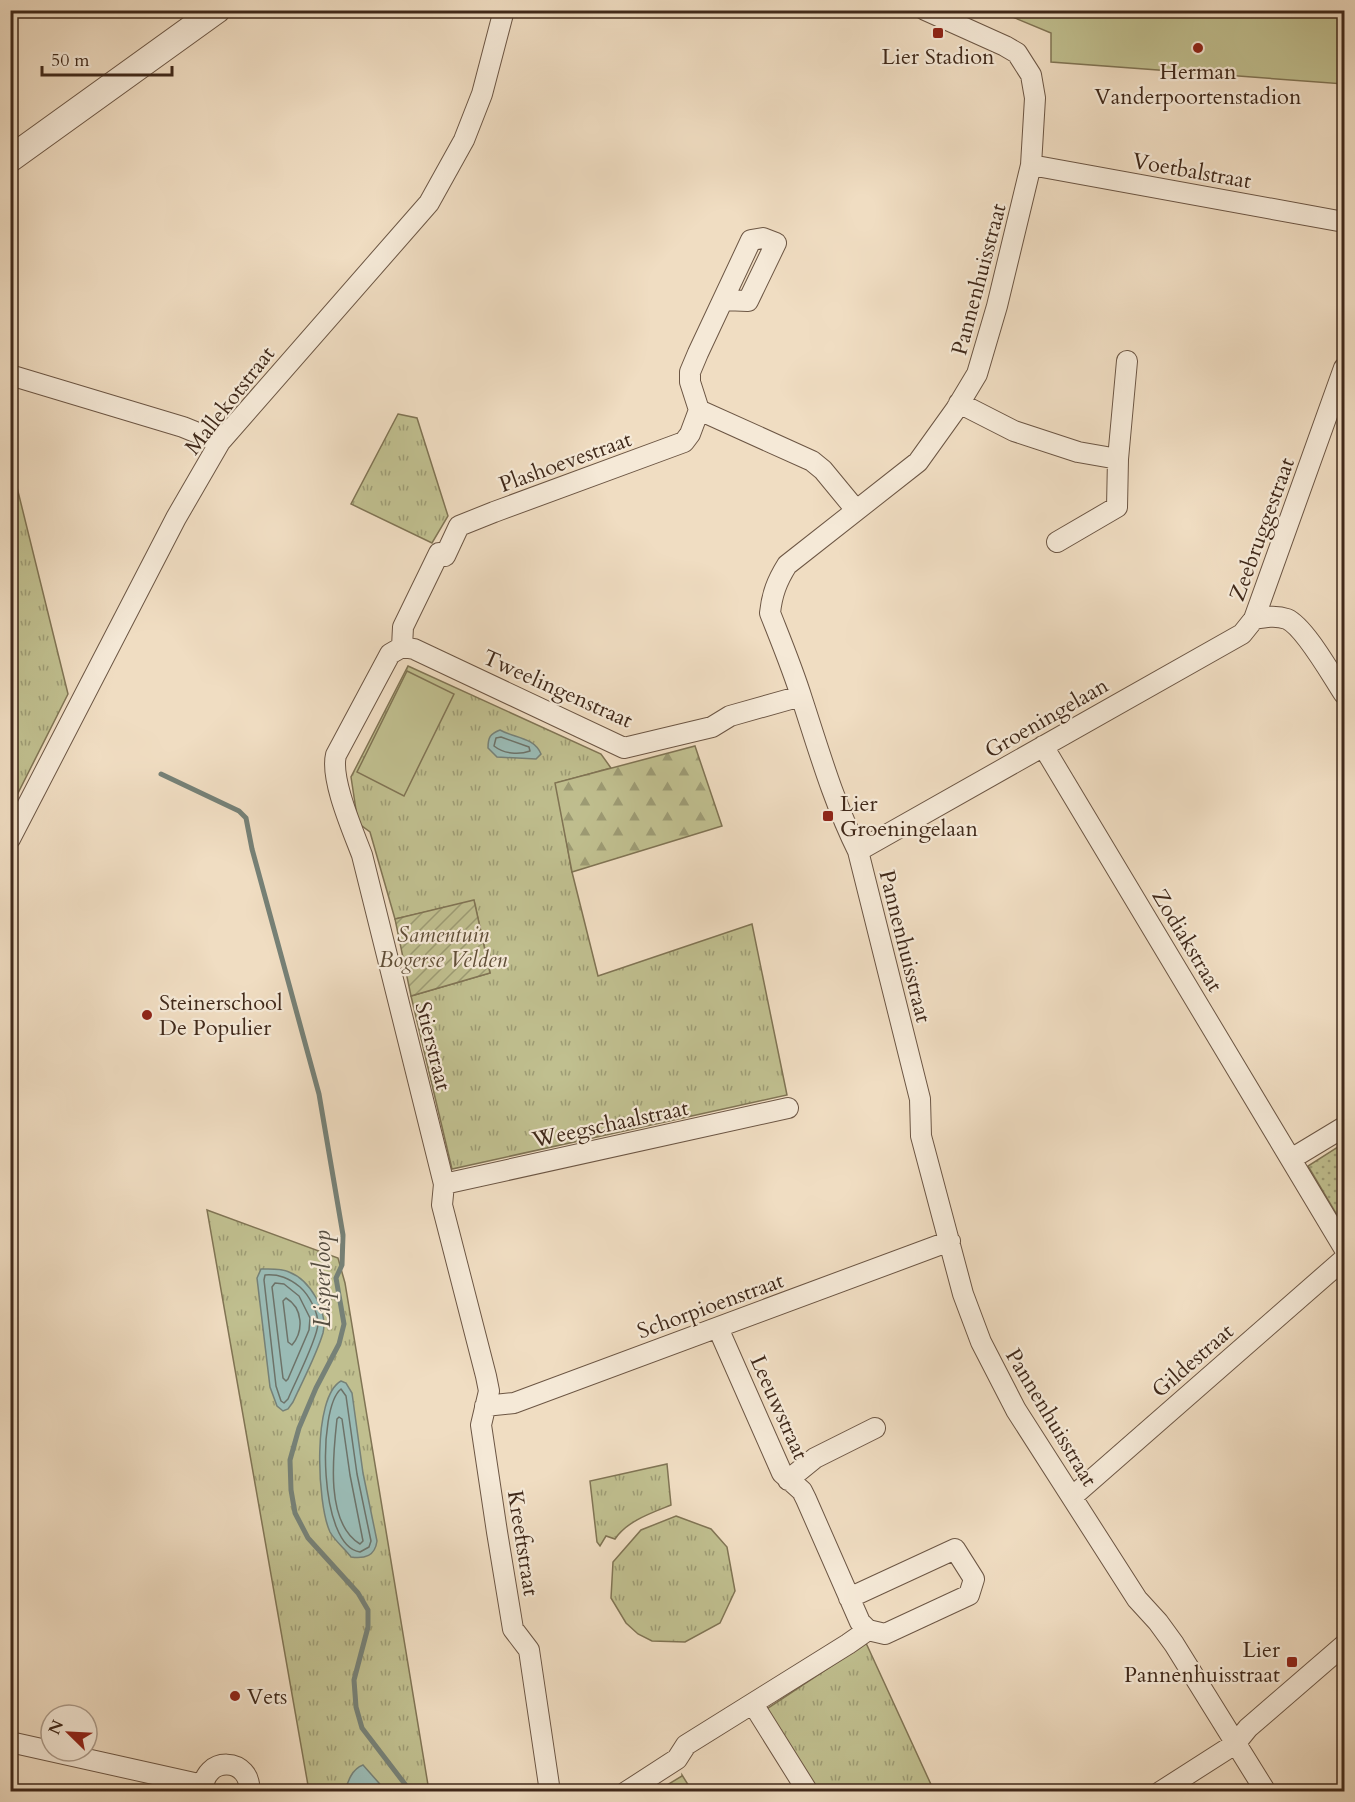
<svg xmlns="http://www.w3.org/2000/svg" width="1355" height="1802" viewBox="0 0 1355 1802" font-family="Cardo,serif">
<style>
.grass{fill:url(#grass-tufts);stroke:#807454;stroke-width:1.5}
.forest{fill:url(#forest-firs);stroke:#807454;stroke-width:1.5}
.park{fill:url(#park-dots);stroke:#807454;stroke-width:1.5}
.garden{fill:url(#garden-furrows);stroke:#807454;stroke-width:1.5}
.pitch{fill:#c0bf8f;stroke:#807454;stroke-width:1.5}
.water{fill:#9abbb5;stroke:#768177;stroke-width:1.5}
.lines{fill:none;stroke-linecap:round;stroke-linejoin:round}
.shore{stroke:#6d7268;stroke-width:1.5}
.stream{stroke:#768177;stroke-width:5}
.minor-casing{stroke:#6c5644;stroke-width:22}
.tertiary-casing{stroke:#6c5644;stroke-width:28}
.minor{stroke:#f5e9d7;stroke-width:20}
.tertiary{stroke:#f5e9d7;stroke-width:26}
.poi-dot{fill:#8f2418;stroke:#f5e9d7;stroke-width:2}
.labels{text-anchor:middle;stroke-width:4.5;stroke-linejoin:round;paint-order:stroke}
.poi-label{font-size:22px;fill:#40291a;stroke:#f5e9d7;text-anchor:start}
.street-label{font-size:22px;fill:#40291a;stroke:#f5e9d7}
.park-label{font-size:22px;font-style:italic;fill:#604e37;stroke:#f5e9d7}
.water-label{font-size:24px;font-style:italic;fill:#564e41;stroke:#f5e9d7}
</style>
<defs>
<pattern id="grass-tufts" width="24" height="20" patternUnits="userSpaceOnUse" patternTransform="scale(1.5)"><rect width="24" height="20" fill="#c0bf8f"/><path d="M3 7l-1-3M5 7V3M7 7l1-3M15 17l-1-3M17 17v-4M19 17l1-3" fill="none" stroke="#9d9b74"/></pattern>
<pattern id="forest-firs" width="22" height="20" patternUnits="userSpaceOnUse" patternTransform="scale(1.5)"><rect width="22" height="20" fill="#c0bf8f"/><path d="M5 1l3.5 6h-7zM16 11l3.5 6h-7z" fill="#9d9b74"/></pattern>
<pattern id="park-dots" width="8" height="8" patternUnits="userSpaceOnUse" patternTransform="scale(1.5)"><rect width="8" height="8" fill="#c0bf8f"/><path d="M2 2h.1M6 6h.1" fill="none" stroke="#9d9b74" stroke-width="1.8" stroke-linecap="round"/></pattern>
<pattern id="garden-furrows" width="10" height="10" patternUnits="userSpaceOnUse" patternTransform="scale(1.5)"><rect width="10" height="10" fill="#c0bf8f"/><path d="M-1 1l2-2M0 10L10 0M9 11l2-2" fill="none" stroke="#9d9b74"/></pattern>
</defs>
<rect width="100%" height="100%" fill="#f0ddc2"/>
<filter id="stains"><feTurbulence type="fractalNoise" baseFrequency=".00333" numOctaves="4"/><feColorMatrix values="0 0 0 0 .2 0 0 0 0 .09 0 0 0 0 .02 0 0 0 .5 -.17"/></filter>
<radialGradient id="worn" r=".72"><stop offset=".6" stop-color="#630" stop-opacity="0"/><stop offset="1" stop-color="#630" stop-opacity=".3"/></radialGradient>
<path class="grass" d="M398 414 417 418 448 516 432 543 351 504Z
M11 463 68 694 15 799 10 797Z
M408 666 601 754 611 768 556 783 572 872 598 976 752 924 787 1095 452 1169 411 996 490 973 474 901 395 919 370 832 358 823 351 777Z
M207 1210 338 1258 345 1283 429 1791H309Z
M667 1464 671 1505C651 1513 627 1521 615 1539L606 1536 600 1546 597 1542 590 1481Z
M676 1516 711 1529 727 1547 735 1591 720 1623 685 1642 652 1641 638 1634 626 1623 611 1598 613 1562 641 1530Z
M866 1643 934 1791H816L765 1710Z"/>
<path class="forest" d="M695 746 722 826 572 872 555 783Z"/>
<path class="park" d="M1344 1143V1227L1308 1166Z
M682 1775 692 1791H657L682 1776Z"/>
<path class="garden" d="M474 900 490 973 411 996 395 919Z"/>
<path class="pitch" d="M998 11H1344V84L1051 62V33Z
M407 671 454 694 404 796 357 772Z"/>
<path class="water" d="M500 730C514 738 534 737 541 754L536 759 497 757 488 748C488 737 490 734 500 730Z
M261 1269C270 1269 281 1268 289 1272 310 1280 328 1311 323 1333 316 1356 303 1380 293 1402L288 1409 283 1411 277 1406 270 1387 257 1278Z
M341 1381 346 1383 352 1393 363 1473 377 1541C375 1556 365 1559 351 1557 345 1549 335 1541 330 1532 317 1504 312 1397 341 1381Z
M363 1765 386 1791H345C348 1781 352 1769 363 1765Z"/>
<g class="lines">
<path class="shore" d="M501 737 529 747 530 751C519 755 504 754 494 746L496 738Z
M265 1275C279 1274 289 1278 300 1287 309 1295 318 1312 318 1324 317 1340 295 1382 288 1399L284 1403 281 1401 276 1386 264 1280Z
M275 1283 284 1284 299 1296 310 1318 309 1330 288 1379 286 1381 283 1378 272 1287Z
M286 1298C303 1308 304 1331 292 1345L288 1342 283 1301Z
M341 1389 346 1396 357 1474 371 1541 369 1547 360 1552C319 1547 317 1408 341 1389Z
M339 1417 342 1419 350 1475 363 1541 360 1544C325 1523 333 1455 337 1419Z"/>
<path class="stream" d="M161 774 239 811 246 818 252 849 319 1094 343 1235 342 1265 336 1278 344 1324 339 1344 316 1388 299 1428 290 1460 291 1490 295 1513 308 1538 358 1593 368 1610V1627L354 1680 356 1707 362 1728 411 1792"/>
<g class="minor-casing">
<path id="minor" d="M925 10 1005 46 1017 53 1031 75 1035 98 1031 165 997 306 977 374 956 409 918 462 787 565C777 581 772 594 770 613 781 641 793 670 802 699 819 751 834 803 858 851L920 1099 921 1136 963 1294 981 1342 1016 1410 1137 1599 1158 1622 1174 1644 1266 1792
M1031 165 1344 222
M10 375 183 427 220 442
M959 403 1014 431 1078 452 1118 459 1127 361
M699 410 812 461 823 470 856 510
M1057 542 1117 507 1118 459
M445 556 459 526 494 512 684 442 690 434 699 410 690 382V372L698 353 751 240 763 238 776 243 748 301 723 300
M1254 619C1265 617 1276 615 1287 619 1305 627 1332 676 1344 694
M402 647 390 654 336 755C330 779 353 831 362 855L444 1184 442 1205 486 1376 489 1391 481 1425 497 1532 513 1629 529 1650 550 1792
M402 647 414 649 624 748 712 727 730 716 801 696
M402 647 403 627 439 553
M1043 746 1344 1248
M10 839 176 518 220 442 429 203 464 140 482 94 504 10
M858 851 1242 634 1254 619 1344 368
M1291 1159 1344 1127
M444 1184 788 1108
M485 1406 514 1403 950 1241
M788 1480 815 1458 875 1428
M1072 1497 1344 1259
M849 1598 955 1549 974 1579 969 1595 885 1634 868 1630
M753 1704 808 1792
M10 1742 203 1785
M203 1792C202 1754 253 1757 249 1792
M626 1792 677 1759 686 1745 848 1644 868 1630 860 1622 806 1499 802 1491 782 1473 718 1328
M1160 1792 1235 1744 1248 1728 1344 1645"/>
</g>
<g class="tertiary-casing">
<path id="tertiary" d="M10 159 217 10"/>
</g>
<use href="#minor" class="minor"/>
<use href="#tertiary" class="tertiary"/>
</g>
<g class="poi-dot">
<rect x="932" y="27" width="12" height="12" rx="3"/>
<circle cx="1198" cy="48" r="6"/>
<rect x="822" y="810" width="12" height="12" rx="3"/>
<circle cx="147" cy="1015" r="6"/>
<rect x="1286" y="1656" width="12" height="12" rx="3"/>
<circle cx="235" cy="1696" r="6"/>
</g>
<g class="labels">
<g class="poi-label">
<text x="938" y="64" text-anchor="middle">Lier Stadion</text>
<text x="1198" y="79" text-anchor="middle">Herman<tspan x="1198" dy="25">Vanderpoortenstadion</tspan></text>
<text x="840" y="811">Lier<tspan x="840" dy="25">Groeningelaan</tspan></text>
<text x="159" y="1010">Steinerschool<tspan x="159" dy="25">De Populier</tspan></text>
<text x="1280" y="1657" text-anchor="end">Lier<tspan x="1280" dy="25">Pannenhuisstraat</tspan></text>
<text x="247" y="1704">Vets</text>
</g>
<g class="street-label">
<text transform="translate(1192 170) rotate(10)" y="8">Voetbalstraat</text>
<text transform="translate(978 279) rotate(-75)" y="8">Pannenhuisstraat</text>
<text transform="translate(229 400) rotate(-52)" y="8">Mallekotstraat</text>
<text transform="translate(565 461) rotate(-20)" y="8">Plashoevestraat</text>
<text transform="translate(1261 529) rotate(-70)" y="8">Zeebruggestraat</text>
<text transform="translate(558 688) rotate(24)" y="8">Tweelingenstraat</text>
<text transform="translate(1046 717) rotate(-30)" y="8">Groeningelaan</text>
<text transform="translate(1188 940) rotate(59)" y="8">Zodiakstraat</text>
<text transform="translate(906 946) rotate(76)" y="8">Pannenhuisstraat</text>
<text transform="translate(434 1046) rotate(76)" y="8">Stierstraat</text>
<text transform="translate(610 1123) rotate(-12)" y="8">Weegschaalstraat</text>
<text transform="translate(710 1305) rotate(-20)" y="8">Schorpioenstraat</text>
<text transform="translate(1192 1360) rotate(-41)" y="8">Gildestraat</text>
<text transform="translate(780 1407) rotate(66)" y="8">Leeuwstraat</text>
<text transform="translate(1052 1417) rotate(59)" y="8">Pannenhuisstraat</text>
<text transform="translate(524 1543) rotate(81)" y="8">Kreeftstraat</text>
</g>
<g class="park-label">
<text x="443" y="942">Samentuin<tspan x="443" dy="25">Bogerse Velden</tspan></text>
</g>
<g class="water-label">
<text transform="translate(322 1279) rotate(-90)" y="8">Lisperloop</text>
</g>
</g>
<rect width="1355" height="1802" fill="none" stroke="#f0ddc2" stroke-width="36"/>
<rect x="12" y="12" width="1331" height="1778" fill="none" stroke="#40291a" stroke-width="3"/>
<rect x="18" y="18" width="1319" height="1766" fill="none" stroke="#40291a" stroke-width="1.5"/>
<g transform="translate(69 1733) rotate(294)"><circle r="28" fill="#f5e9d7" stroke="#ad9c8b" stroke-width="1.5"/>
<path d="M0-4.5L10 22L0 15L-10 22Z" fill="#8f2418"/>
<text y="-9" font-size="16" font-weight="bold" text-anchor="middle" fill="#40291a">N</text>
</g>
<path d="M42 66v9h130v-9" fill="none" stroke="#40291a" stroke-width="3"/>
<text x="51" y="66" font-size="18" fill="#40291a" stroke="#f5e9d7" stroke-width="4.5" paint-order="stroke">50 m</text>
<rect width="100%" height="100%" filter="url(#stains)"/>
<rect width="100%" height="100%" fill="url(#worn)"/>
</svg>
